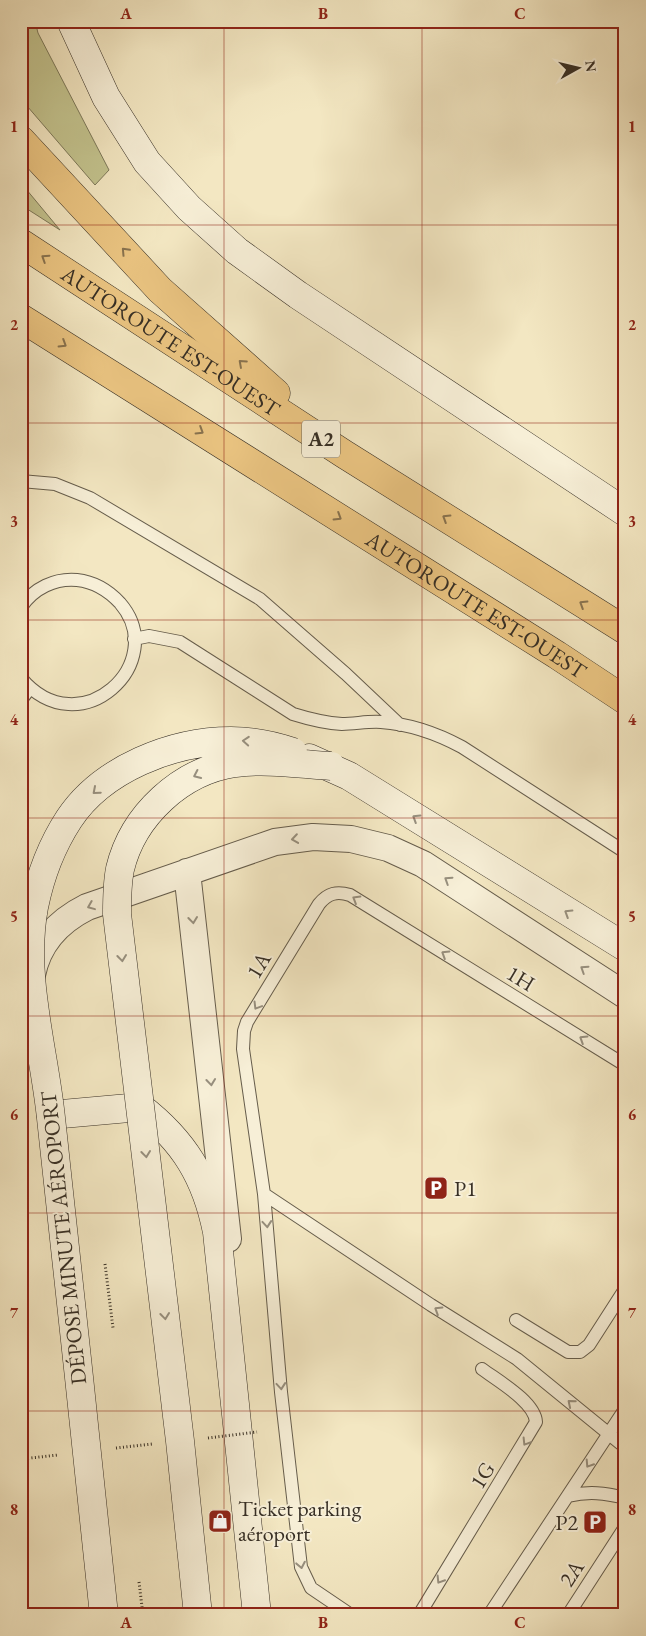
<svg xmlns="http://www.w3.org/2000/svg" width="646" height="1636" viewBox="0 0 646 1636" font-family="'EB Garamond',serif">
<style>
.green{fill:#c3c38e;stroke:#7d795a}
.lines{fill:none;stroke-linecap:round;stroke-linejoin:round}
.lane-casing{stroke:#665d4c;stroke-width:14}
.street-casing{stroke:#665d4c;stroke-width:28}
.secondary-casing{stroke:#372f25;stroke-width:29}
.highway-casing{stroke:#372f25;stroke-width:29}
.path{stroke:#372f25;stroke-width:3;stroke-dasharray:1 2.5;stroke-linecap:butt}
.lane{stroke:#f7efd7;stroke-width:12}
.street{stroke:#f7efd7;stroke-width:26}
.secondary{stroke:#f7efd7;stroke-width:28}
.highway{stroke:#eac481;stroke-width:28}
.secondary-bridge-casing{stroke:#372f25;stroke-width:29;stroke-linecap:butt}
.path-bridge{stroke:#372f25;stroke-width:3;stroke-dasharray:1 2.5;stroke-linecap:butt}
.secondary-bridge{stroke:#f7efd7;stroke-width:28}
.oneway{stroke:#88724e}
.oneway2{stroke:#978f7e}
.grid{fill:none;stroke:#8f2418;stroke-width:1;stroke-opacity:0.55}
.labels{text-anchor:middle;stroke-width:4;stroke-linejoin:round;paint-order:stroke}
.shield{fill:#f7efd7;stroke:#71695a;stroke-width:1}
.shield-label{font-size:21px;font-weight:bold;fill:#372f25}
.street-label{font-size:22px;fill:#372f25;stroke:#f7efd7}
.poi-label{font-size:22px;fill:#372f25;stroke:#f7efd7;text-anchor:start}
.neatline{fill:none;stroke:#8f2418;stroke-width:2}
.grid-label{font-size:16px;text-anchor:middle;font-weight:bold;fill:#8f2418}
</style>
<rect width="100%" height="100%" fill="#f3e7c2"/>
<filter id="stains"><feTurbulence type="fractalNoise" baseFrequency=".004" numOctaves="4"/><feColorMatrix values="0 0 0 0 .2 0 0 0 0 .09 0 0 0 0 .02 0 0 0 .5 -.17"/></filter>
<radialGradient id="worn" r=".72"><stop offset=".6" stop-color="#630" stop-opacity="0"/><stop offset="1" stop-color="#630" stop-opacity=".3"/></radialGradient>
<path class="green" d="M21 21H35L38 33 109 170 95 185 21 99Z
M21 183 60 230 21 205Z"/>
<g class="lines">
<g class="lane-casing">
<path id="lane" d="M21 481 55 484 90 498 260 599 346 674 400 725
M21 607C34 588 55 578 77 580 95 582 108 590 120 603 171 662 80 748 21 678
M134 639 149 636 180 642 293 714C309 719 325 723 342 724 355 724 368 721 381 722 410 724 436 733 462 747L625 852
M21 700 30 688
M264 1194 431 1305 517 1359 625 1447
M516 1320 568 1352H580L589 1345 625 1289
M568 1496C589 1491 605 1493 625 1498
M351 1615 311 1588 301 1567 281 1392 264 1194 243 1049 244 1031 247 1022 319 904C328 893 337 891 350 895L625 1065
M419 1615 536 1422C535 1402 498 1381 482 1369
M489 1615 625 1409
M568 1615 625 1527"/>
</g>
<g class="street-casing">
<path id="street" d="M187 872 228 1239
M32 975C38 943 59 921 87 907L275 842 313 837 351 839 388 848 423 864 625 995"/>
</g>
<g class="secondary-casing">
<path id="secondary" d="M71 21 106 97 147 162 189 208 237 251 298 295 625 512
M309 758 349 776 625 947
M51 1115 140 1107C184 1141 206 1177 217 1232L257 1615"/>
</g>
<g class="highway-casing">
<g id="highway">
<path d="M21 140 160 290 276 393"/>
<path id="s1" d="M21 243 344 454 625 630"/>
<path id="s2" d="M21 318 557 655 625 700"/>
</g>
</g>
<path class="path" d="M105 1264 113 1328
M139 1582 143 1615"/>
<use href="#lane" class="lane"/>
<use href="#street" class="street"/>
<use href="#secondary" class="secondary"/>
<use href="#highway" class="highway"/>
<g class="secondary-bridge-casing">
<path id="secondary-bridge" d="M104 1615C86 1449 70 1284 51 1118 44 1049 21 977 34 907 40 877 52 845 69 819 102 769 172 741 231 741 252 741 273 745 293 752
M198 1615 180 1441 117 914C117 899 117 884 120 869 133 815 181 771 235 763 267 759 299 764 331 766"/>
</g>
<path class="path-bridge" d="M208 1438 257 1432
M116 1448 152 1444
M21 1459 58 1455"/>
<use href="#secondary-bridge" class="secondary-bridge"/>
</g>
<defs><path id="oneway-chevron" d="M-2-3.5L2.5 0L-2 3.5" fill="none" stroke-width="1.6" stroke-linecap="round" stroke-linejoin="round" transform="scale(1.25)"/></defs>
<g class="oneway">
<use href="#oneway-chevron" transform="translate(125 251) rotate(-133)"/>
<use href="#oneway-chevron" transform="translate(45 258) rotate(-147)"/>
<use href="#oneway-chevron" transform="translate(63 344) rotate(32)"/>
<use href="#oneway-chevron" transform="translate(242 363) rotate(-138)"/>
<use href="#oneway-chevron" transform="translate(200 431) rotate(32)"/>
<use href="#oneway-chevron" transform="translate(338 517) rotate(32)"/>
<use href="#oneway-chevron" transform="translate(446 518) rotate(-148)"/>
<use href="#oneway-chevron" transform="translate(583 604) rotate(-148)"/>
</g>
<g class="oneway2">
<use href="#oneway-chevron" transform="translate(246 741) rotate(-176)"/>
<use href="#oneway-chevron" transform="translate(197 775) rotate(155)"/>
<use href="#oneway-chevron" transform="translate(96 791) rotate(139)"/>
<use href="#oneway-chevron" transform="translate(416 818) rotate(-148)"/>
<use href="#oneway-chevron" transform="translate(295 839) rotate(172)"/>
<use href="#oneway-chevron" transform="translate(448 880) rotate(-147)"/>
<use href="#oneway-chevron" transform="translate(356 899) rotate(-149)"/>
<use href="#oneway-chevron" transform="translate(91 906) rotate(158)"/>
<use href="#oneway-chevron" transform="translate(568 913) rotate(-148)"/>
<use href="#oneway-chevron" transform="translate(193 920) rotate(83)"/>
<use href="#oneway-chevron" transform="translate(445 954) rotate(-148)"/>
<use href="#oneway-chevron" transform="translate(122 958) rotate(83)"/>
<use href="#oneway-chevron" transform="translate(584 969) rotate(-147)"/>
<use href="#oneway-chevron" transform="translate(257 1006) rotate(121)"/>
<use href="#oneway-chevron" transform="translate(583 1039) rotate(-148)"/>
<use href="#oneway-chevron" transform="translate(211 1082) rotate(84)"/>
<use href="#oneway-chevron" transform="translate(146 1154) rotate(83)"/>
<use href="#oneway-chevron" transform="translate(267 1224) rotate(85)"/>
<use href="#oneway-chevron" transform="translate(438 1310) rotate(-148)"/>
<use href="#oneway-chevron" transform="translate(165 1316) rotate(83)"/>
<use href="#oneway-chevron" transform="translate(281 1386) rotate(85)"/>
<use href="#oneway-chevron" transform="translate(571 1403) rotate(-140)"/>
<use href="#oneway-chevron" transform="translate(526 1442) rotate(122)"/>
<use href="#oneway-chevron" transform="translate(589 1464) rotate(123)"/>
<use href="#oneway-chevron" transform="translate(301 1565) rotate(79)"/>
<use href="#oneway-chevron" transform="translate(440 1580) rotate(122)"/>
</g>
<path class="grid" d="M224 21V1615M422 21V1615M21 225H625M21 423H625M21 620H625M21 818H625M21 1016H625M21 1213H625M21 1411H625"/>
<defs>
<g id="parking-square" transform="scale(1.25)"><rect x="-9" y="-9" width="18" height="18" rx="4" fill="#8f2418" stroke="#f7efd7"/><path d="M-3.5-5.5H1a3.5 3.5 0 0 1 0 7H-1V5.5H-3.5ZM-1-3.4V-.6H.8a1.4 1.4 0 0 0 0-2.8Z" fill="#fff"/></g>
<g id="shop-square" transform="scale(1.25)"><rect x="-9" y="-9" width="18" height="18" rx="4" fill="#8f2418" stroke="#f7efd7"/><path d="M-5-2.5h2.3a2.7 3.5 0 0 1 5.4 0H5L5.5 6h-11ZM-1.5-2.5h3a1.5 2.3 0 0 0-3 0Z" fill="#fff"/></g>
</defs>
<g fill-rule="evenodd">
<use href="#parking-square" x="436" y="1188"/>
<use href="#shop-square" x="220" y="1521"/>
<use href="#parking-square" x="595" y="1522"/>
</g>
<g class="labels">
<rect class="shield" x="302" y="420.5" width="38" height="37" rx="4"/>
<g class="shield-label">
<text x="321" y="446">A2</text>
</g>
<g class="street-label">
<text dy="8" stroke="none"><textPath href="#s1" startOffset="179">AUTOROUTE EST-OUEST</textPath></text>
<text dy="8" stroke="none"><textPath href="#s2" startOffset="538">AUTOROUTE EST-OUEST</textPath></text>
<text transform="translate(258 965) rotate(-59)" y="8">1A</text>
<text transform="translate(521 978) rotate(31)" y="8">1H</text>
<text transform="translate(63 1238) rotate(-96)" y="8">DÉPOSE MINUTE AÉROPORT</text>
<text transform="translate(482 1475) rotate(-58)" y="8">1G</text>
<text transform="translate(571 1573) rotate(-57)" y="8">2A</text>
</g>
<g class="poi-label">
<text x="454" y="1196">P1</text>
<text x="238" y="1516">Ticket parking<tspan x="238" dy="25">aéroport</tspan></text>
<text x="578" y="1530" text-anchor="end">P2</text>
</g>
</g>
<rect width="646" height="1636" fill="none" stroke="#f3e7c2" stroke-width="55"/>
<g transform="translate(578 68) rotate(82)" stroke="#f7efd7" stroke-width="4" paint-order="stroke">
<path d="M0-4L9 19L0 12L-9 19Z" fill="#372f25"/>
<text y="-8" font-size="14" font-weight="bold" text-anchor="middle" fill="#372f25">N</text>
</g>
<rect x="28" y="28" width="590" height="1580" class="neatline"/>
<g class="grid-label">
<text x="126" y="19">A</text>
<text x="323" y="19">B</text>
<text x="520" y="19">C</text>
<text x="14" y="132">1</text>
<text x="632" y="132">1</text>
<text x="14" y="330">2</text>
<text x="632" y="330">2</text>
<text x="14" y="527">3</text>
<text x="632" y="527">3</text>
<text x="14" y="725">4</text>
<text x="632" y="725">4</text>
<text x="14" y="922">5</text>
<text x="632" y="922">5</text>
<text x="14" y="1120">6</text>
<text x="632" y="1120">6</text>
<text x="14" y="1318">7</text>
<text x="632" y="1318">7</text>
<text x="14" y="1515">8</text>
<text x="632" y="1515">8</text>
<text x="126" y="1628">A</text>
<text x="323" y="1628">B</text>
<text x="520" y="1628">C</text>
</g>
<rect width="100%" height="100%" filter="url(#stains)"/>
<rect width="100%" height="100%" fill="url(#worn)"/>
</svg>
